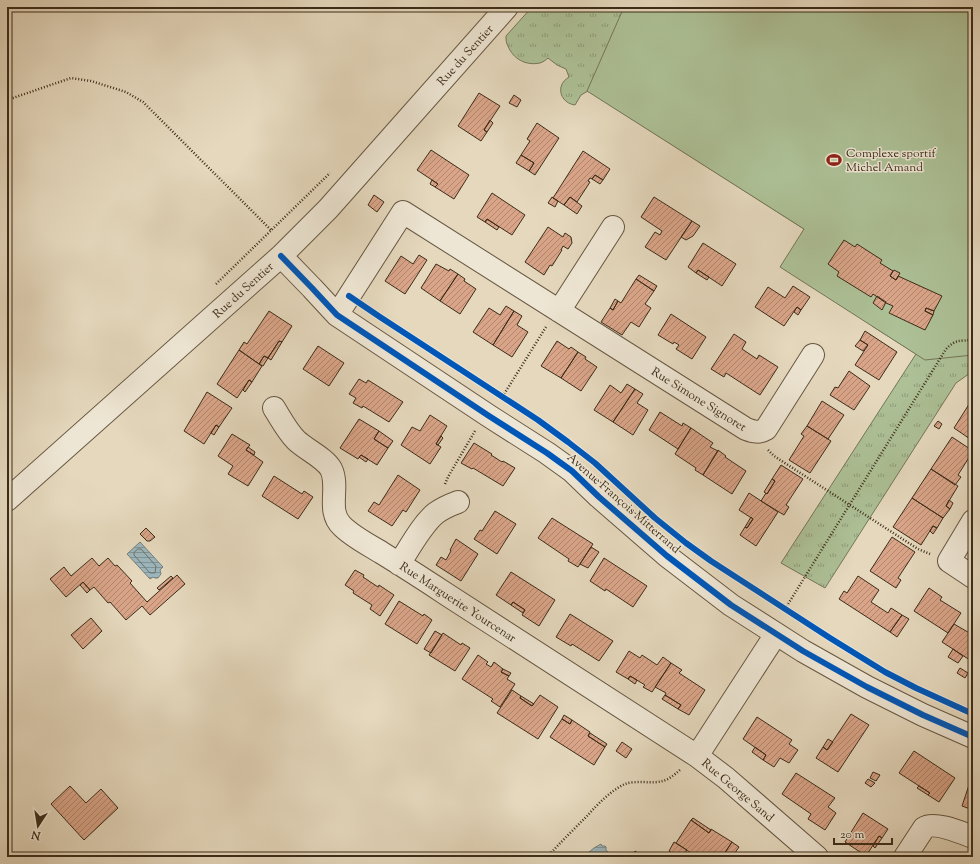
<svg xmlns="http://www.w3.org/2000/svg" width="980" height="864" viewBox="0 0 980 864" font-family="'Sorts Mill Goudy',serif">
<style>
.grass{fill:url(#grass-tufts);stroke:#747658}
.pitch{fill:#adc096;stroke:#747658}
.water{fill:url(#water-rules);stroke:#767f7b}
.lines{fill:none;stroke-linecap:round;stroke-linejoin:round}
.shore{stroke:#6c716a;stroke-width:1}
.building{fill:url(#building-hatch);stroke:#3c2c19}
.minor-casing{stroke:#665742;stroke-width:24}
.path{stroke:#3c2c19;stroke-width:2.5;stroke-dasharray:1 2;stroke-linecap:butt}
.minor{stroke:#eee6d4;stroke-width:22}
.cycleway-casing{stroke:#eee6d4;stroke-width:8}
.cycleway{stroke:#0057b8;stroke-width:6}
.labels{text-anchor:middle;stroke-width:3;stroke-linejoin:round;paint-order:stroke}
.street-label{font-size:12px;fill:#3c2c19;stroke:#eee6d4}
.poi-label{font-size:12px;fill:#3c2c19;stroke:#eee6d4;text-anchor:start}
</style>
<defs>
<pattern id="grass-tufts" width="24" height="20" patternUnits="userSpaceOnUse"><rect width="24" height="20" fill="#adc096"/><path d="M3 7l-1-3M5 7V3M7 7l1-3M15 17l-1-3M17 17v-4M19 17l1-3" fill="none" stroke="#8e9c7a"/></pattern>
<pattern id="water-rules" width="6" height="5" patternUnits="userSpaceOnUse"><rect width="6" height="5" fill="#9cb6bc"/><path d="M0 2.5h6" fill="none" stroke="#809498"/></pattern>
<pattern id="building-hatch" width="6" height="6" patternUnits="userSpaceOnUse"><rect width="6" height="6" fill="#d9a488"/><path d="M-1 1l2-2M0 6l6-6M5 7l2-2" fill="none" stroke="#b1866e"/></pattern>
</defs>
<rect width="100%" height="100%" fill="#e5d8bd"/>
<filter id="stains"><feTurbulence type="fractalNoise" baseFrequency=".005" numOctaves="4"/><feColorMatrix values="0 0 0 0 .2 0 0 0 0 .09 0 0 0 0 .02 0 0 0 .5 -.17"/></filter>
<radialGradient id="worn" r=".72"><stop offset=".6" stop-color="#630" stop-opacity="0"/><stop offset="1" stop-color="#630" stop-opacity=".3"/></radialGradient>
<path class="grass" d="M532 7H663L973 258V371L956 383 825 588 781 563 916 354 872 326 804 229 588 91 581 95 575 105C566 104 559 96 561 87 562 82 566 79 569 77L566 69 557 65 548 58C546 60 543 62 540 63 526 66 513 59 508 46 506 43 506 40 506 36Z"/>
<path class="pitch" d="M624 7H973V355L925 360 780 267 804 229 587 91Z"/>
<path class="water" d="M140 542 163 567 160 570 161 574 158 578H155L153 577 150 579 127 554Z
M601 844 602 846H605L606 847V850L608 852 604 857H583L594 848Z"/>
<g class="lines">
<path class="shore" d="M138 549H141L156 566 155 573H150L134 555V553Z"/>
</g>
<path class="building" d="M479 93 500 106 484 130 487 132 481 141 458 126Z
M514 95 521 100 517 107 509 103Z
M490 120 493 123 487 132 484 130Z
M537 123 559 138 535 175 529 171 534 163 521 155 530 141 527 139Z
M431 150 469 175 454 199 435 187 438 184 417 170Z
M583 151 610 169 603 180 595 175 592 179 590 178 588 181 590 182 577 202 570 197 564 205 553 198Z
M521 155 534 163 529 171 516 163Z
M595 175 603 180 600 184 592 179Z
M432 180 438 184 435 187 430 184Z
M492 193 525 215 512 235 487 219 485 222 477 217Z
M374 195 384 202 377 212 368 205Z
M552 197 558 201 555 207 548 203Z
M570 197 582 206 577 214 564 205Z
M654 197 692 221 666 260 645 247 655 232 660 235 662 231 641 217Z
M487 219 499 227 497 230 485 222Z
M692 221 700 226 693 236 686 240 681 237Z
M548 227 563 237 565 233 571 237 572 243 568 249 563 246 561 250H562L552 266 550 265 544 275 525 262Z
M844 240 855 247 857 244 882 260 880 263 893 271 890 276 896 280 898 276 942 296 934 311 926 308 925 311 933 315 925 330 889 313 893 306 886 303 873 294 871 297 837 276 839 272 828 264Z
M703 243 736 264 722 286 698 270 696 273 688 267Z
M419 255 427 260 405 294 385 281 401 256 413 264Z
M436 264 449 271 450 269 458 274 440 301 421 288Z
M698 270 709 277 707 280 696 273Z
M894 270 900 273 896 280 890 276Z
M458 274 465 279 464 281 476 289 460 314 440 301Z
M639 275 657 286 654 291 636 279Z
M636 279 654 291 645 304 651 308 639 327 631 322 622 335 601 322 610 308 613 310 618 301 621 303Z
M793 286 810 297 801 310 797 307 784 326 755 307 768 287 785 298Z
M877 296 886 302 882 310 873 303Z
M615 299 618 301 613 310 610 308Z
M506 306 514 311 493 345 473 332 489 308 500 315Z
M797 307 801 310 798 315 794 312Z
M926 308 934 311 933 315 925 311Z
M269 311 292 326 282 342 279 341 268 358 264 356 259 364 239 350 244 342 247 344Z
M514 311 522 316 517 325 528 332 512 357 493 345Z
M671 314 706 337 692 359 676 349 679 345 674 342 673 344 658 335Z
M865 331 897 352 879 380 855 365 868 345 860 340Z
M734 334 746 342 742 349 757 359 759 355 778 367 760 395 726 373 724 377 711 369Z
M860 340 868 345 863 351 855 346Z
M279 341 282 342 271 360 268 358Z
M557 341 569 349 571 347 578 352 561 378 541 366Z
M318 346 344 363 329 386 303 369Z
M239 350 262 366 252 382 249 380 237 398 217 384Z
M578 352 586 357 585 359 597 367 581 391 561 378Z
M264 356 268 358 263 366 259 364Z
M849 371 870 386 854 410 830 395 835 387 838 388Z
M359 379 366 383 368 380 403 402 389 422 363 406 362 408 353 403 356 398 349 394Z
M249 380 252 382 245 392 243 390Z
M627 384 635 389 613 422 594 410 610 385 621 393Z
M635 389 643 394 637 403 648 410 633 435 613 422Z
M207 392 232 408 219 427 216 425 204 444 184 431Z
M973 398V441L954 428Z
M822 401 844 415 828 439 807 426Z
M660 412 682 426 683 423 691 428 678 449 649 430Z
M430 415 447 426 436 444 441 447 430 464 401 445 412 427 420 431Z
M359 419 379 431 374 439 388 448 377 465 361 455 358 459 340 448Z
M938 421 942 424 939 429 934 426Z
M216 425 219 427 214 435 211 433Z
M807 426 831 441 810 473 789 460 804 436 801 434Z
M691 428 713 443 710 447 718 451 703 475 695 470 696 468 675 454Z
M379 431 393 441 388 448 374 439Z
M232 434 250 445 246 450 263 462 248 486 228 474 233 466 218 456Z
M441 436 443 438 438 445 436 444Z
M952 437 973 451 958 475 961 477 955 485 931 469Z
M474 443 492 454 491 455 502 462 503 461 515 468 503 486 473 468 472 469 461 463Z
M248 447 255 452 254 455 246 450Z
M718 450 726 456 725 457 746 471 732 494 703 475Z
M361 455 368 459 366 462 359 457Z
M781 465 803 479 786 505 789 507 784 515 761 501 766 493 767 494 775 481 772 479Z
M931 469 958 486 946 506 950 509 943 518 912 498Z
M398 475 420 490 406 512 403 510 392 526 368 511 374 502 379 505Z
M274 476 302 494 304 491 313 497 298 519 262 496Z
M772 479 775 481 767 494 764 492Z
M749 493 778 512 756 546 740 535 745 527 747 528 753 519 739 510Z
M912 498 943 518 937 528 933 526 921 545 893 527Z
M949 500 953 503 950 509 946 506Z
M495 511 516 524 497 554 474 539 480 530 482 531Z
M751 517 753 519 747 528 745 527Z
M552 518 593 544 578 567 568 561 569 559 538 538Z
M933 526 937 528 933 534 930 531Z
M146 528 155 537 150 541H147L140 534Z
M892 537 915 552 898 578 901 580 896 588 870 571Z
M456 539 478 554 461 581 436 565 441 557 446 560 451 551 450 550Z
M591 547 599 552 588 568 580 564Z
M92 558 99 566 108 558 115 566 117 565 132 581 130 583 147 602 177 575 185 584 150 615 142 606 126 620 110 602 108 603 94 587 90 590 83 582 66 597 50 579 64 567 71 576Z
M604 558 647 586 633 607 606 589 605 591 590 581Z
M355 570 364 575 363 577 378 587 379 585 394 595 380 616 370 609 372 605 353 593 354 591 345 585Z
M511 572 555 600 539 626 522 615 525 610 513 602 511 605 496 595Z
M171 576 173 578 159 590 157 588Z
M858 576 879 590 871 602 888 613 891 608 902 615 890 632 839 599 844 591 847 593Z
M83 582 90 590 87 593 80 585Z
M929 588 942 597 940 600 961 613 948 633 914 611Z
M399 601 423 616 424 614 432 620 417 644 385 624Z
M513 602 525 610 523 613 511 605Z
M570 614 613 641 599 661 572 644 571 646 556 637Z
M902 615 909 619 897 637 890 632Z
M91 618 102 631 83 649 71 635Z
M954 624 973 635V662L942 642Z
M435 631 442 635 431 653 424 649Z
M443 633 461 645 462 643 470 648 455 671 429 655Z
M953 649 963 656 958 663 948 657Z
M629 651 640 658 642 655 657 665 663 657 671 663 652 692 643 687 645 685 630 676 628 679 616 672Z
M478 655 488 662 486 664 491 667 494 662 503 669 501 672 509 676 507 679 515 684 500 707 491 701 493 699 462 679Z
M671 663 682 670 679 673 705 690 689 715 678 709 681 705 665 695 666 693 655 687Z
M960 668 968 673 965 678 957 673Z
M503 669 511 673 509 676 501 672Z
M973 669V679L968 676Z
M630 676 637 680 635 684 628 679Z
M512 690 521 696 520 698 532 706 540 695 558 707 538 739 497 713Z
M665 695 681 705 678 709 662 699Z
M521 696 534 704 532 706 520 698Z
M851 714 869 725 838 772 816 758 823 747 827 750Z
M564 715 572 720 570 724 562 719Z
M757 717 792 740 789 744 798 750 789 763 780 758 774 767 763 760 766 755 743 739Z
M562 719 570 724 572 720 590 732 588 736 605 747 594 765 550 737Z
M590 733 607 744 605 747 588 736Z
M828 739 833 742 827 750 823 747Z
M622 742 632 749 626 758 616 751Z
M755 747 766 755 763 760 752 752Z
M914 751 955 778 939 802 928 795 930 793 899 773Z
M873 772 880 775 876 781 870 778Z
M796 773 835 798 828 807 836 813 825 830 808 819 811 814 782 794Z
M868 779 875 783 871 787 865 783Z
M970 782 973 783V810L962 806Z
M70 786 86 803 101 789 118 808 84 840 51 804Z
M919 786 930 793 928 795 917 788Z
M863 813 888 829 882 838 879 836 866 856 845 842Z
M693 818 711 830 709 833 691 820Z
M691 820 709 833 711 829 732 842 722 857H697L676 843Z
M879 836 882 838 875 848 873 846Z
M674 842 687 850 682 857H679L669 851Z
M732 842 739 847 732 857H728L724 854Z
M635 851 644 857H631Z"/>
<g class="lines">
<g class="minor-casing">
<path id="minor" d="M281 256 312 288 337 315 489 416 547 453 572 471 599 497 667 556 731 605 803 651 867 687 923 715 973 737
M559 311 613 227
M337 315 403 212 746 429C754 432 759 433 766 429L813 355
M274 408C281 419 287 431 296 440 305 449 325 458 331 469 340 487 326 511 342 526 353 537 369 545 382 553 403 566 425 580 446 594 529 648 613 702 697 756L726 778 817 857
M7 500 281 256 328 209 507 7
M973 521 949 561 973 577
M399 564C409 549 422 524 436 513 443 508 450 505 458 502
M697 756 776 634
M905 857 924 828C934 821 962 833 973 837"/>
</g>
<path class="path" d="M7 100 71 78 91 81 126 92 143 102 271 230
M216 284 330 173
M501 399 546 327
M768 450 774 456 918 549 930 554
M445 484 448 477 475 431
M785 609 946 349C956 339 960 341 973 340
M547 857C560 843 574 829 587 816 598 804 610 791 625 784 630 782 637 782 643 782 661 783 667 782 681 769"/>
<use href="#minor" class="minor"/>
<g class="cycleway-casing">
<path id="cycleway" d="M281 256 312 288 337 315 489 416 547 453 572 471 599 497 667 556 731 605 803 651 867 687 923 715 973 737
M349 296 380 317 538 420 568 442 595 463 655 518 686 543 711 561 830 638 885 672 916 688 973 714"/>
</g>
<use href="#cycleway" class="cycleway"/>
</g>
<defs>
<g id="stadium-bare" transform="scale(1.2)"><path d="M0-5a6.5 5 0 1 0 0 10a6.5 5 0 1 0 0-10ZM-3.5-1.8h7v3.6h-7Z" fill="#8f2418" stroke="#eee6d4" stroke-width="2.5" paint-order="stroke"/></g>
</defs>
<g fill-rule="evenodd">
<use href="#stadium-bare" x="834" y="160"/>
</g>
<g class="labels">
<g class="street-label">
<text transform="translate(465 55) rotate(-48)" y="4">Rue du Sentier</text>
<text transform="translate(243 290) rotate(-42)" y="4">Rue du Sentier</text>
<text transform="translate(699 399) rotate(32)" y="4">Rue Simone Signoret</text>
<text transform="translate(624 503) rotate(41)" y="4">Avenue François Mitterrand</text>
<text transform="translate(458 602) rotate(33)" y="4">Rue Marguerite Yourcenar</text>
<text transform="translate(738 790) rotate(40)" y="4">Rue George Sand</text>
</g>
<g class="poi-label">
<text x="846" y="157">Complexe sportif<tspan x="846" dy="14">Michel Amand</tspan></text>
</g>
</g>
<rect width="980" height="864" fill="none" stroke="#e5d8bd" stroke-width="24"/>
<rect x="8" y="8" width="964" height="848" fill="none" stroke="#3c2c19" stroke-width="2"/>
<rect x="12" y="12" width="956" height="840" fill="none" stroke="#3c2c19"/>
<g transform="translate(38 826) rotate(192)" stroke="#eee6d4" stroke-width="3" paint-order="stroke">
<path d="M0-3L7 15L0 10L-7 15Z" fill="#3c2c19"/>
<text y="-6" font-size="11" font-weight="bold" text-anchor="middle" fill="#3c2c19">N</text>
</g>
<path d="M834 838v6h58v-6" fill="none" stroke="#3c2c19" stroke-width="2"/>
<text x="840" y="838" font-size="12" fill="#3c2c19" stroke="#eee6d4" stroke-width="3" paint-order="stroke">20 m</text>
<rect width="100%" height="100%" filter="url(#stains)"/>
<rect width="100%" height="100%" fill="url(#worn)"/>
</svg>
